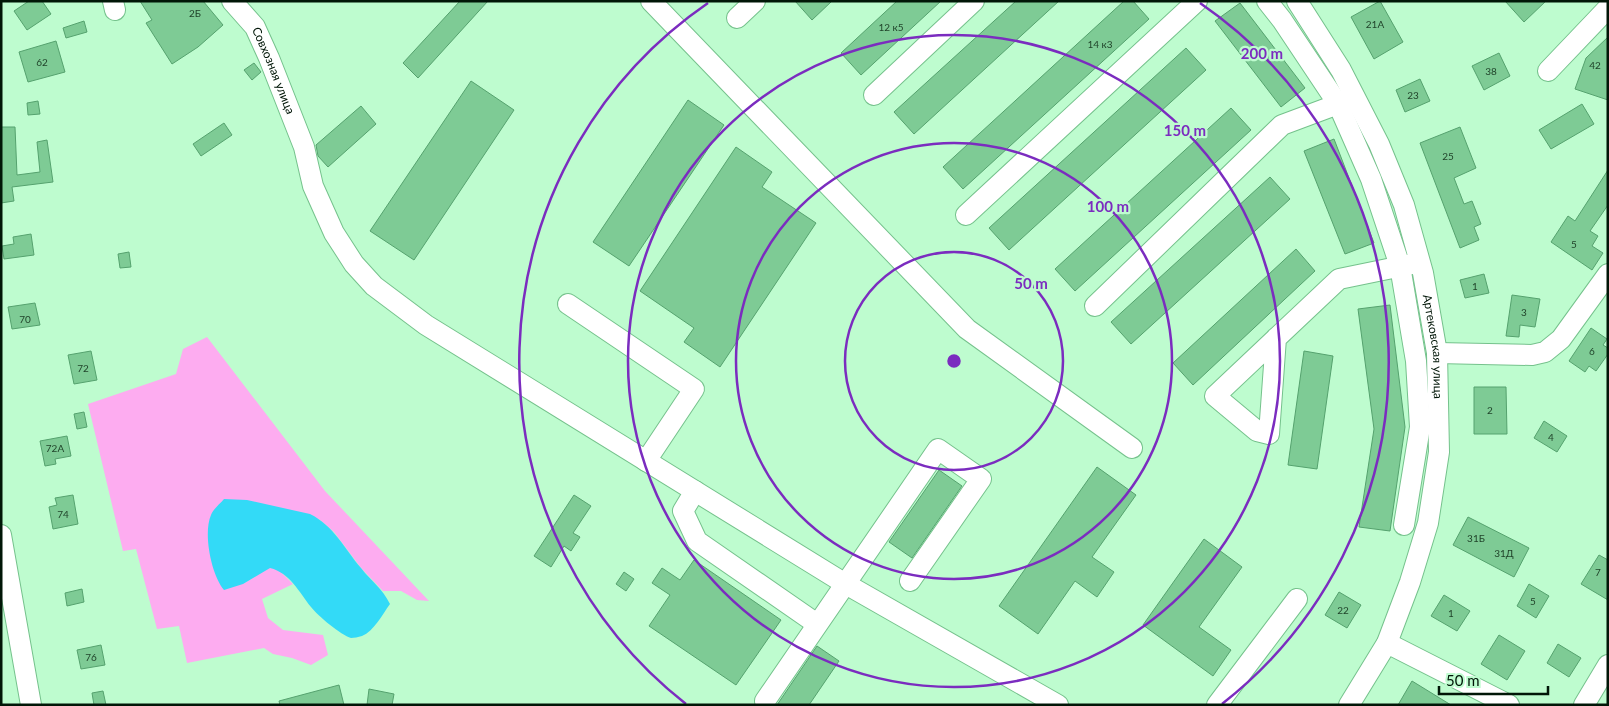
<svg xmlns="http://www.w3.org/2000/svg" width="1609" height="706" viewBox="0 0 1609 706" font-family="Lato,sans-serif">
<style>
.green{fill:#fdacf0}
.water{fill:#33daf7}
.building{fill:#7ecb95;stroke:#55a26e}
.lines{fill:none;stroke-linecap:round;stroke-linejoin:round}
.minor-casing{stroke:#75c28c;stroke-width:22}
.minor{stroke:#fff;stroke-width:20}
.ring{fill:none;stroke:#7b2cbf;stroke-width:2.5}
.labels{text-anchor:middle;stroke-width:4.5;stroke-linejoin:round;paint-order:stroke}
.number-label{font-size:10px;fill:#20432a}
.street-label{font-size:12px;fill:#011607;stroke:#befccf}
.centre{fill:#7b2cbf;stroke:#befccf;stroke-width:2.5}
.ring-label{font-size:15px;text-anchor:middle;font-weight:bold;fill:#7b2cbf;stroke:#befccf;stroke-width:4.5;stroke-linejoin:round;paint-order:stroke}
</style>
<rect width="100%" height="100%" fill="#befccf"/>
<path class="green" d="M207 337 325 491 429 601 417 600 401 591H383L361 568 334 532 319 519 243 584 270 567 279 570 293 584 262 599 268 618 283 630 323 635 328 655 311 665 292 658 273 654 264 648 187 663 179 626 157 629 136 549 123 551 88 404 176 374 183 349Z"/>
<path class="water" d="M224 499 247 500 310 514C334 526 344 548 361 568 372 582 382 588 390 604 382 615 374 631 362 636 358 637 354 638 351 638 341 635 318 616 311 607 299 592 290 573 270 568L243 584 224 590C211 574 203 533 211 515 213 509 220 504 224 499Z"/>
<path class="building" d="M29 1H42L51 14 27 30 14 11Z
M140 1H203L223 25 198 47 172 64 146 23 152 20Z
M460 1H488L418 78 403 63Z
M795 1H832L812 20Z
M897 1H941L861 75 841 53Z
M1016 1H1059L914 134 894 112Z
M1124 1H1133L1149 19 963 189 943 167Z
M1380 1 1403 42 1374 59 1351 17Z
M1505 1H1546L1524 22Z
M1240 3 1305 88 1281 107 1215 21Z
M84 21 87 32 66 38 63 28Z
M1608 37V100L1575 89 1586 58Z
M56 41 65 72 28 82 19 52Z
M1186 48 1206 70 1009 250 989 228Z
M1499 53 1510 76 1484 90 1472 66Z
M254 63 261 72 252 80 244 70Z
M1420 79 1430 101 1405 112 1396 90Z
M471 81 514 110 414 260 370 231Z
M688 100 724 125 629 266 593 242Z
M38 101 40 114 28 115 27 103Z
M1582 104 1594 124 1551 149 1539 130Z
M361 106 376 124 328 167 318 156 316 145Z
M1231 108 1251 130 1075 291 1055 269Z
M224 123 232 135 201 156 193 144Z
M1 127H15L17 175 40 172 37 142 47 140 53 182 12 187 14 201 1 203Z
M1460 127 1476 168 1454 178 1464 204 1472 201 1481 224 1474 227 1479 240 1460 248 1420 143Z
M1334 139 1374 243 1345 254 1304 151Z
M736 147 772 172 762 187 816 223 720 367 684 342 694 328 640 291Z
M1608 170V205L1590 231 1598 236 1592 246 1603 253 1592 270 1551 242 1568 216 1575 221Z
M1270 177 1290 199 1131 344 1111 322Z
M31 234 34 255 4 259 2 246 14 244 13 237Z
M1296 249 1315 271 1193 385 1173 363Z
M129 252 131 267 120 268 118 254Z
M1484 274 1489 293 1465 298 1460 280Z
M1512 295 1540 299 1535 327 1520 325 1519 337 1506 336Z
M35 303 40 325 12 329 8 307Z
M1390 305 1405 427 1390 531 1359 527 1374 429 1358 309Z
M1591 328 1607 339 1603 345 1608 348V354L1596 371 1589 366 1585 372 1569 361Z
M91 351 97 380 74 384 68 355Z
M1304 351 1333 356 1317 469 1288 465Z
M1474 387H1506L1507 434H1474Z
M84 412 87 427 77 429 74 414Z
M1544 421 1567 436 1557 452 1534 438Z
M67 436 71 456 55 459 56 464 45 466 40 441Z
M1097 467 1136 495 1092 557 1114 572 1097 597 1075 581 1038 634 999 606Z
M939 470 962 486 912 558 889 542Z
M73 495 78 524 53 529 49 507 57 505 55 498Z
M574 495 591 506 573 533 580 537 571 551 564 546 551 567 534 556Z
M1468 517 1529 548 1514 577 1453 545Z
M1204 539 1242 567 1199 627 1231 650 1213 676 1143 625Z
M1599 555 1608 560V600L1581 584Z
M694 560 781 620 736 685 649 626 670 595 652 583 662 568 680 580Z
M624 572 634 579 626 591 616 584Z
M1529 584 1549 596 1536 618 1517 606Z
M82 589 84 602 67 606 65 593Z
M1339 592 1361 605 1347 628 1325 615Z
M1444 595 1470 611 1457 631 1431 616Z
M1499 635 1525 651 1507 680 1481 664Z
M1558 644 1581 658 1569 677 1547 663Z
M101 645 105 665 81 669 77 650Z
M817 646 839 661 809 705H777Z
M1412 681 1451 705H1398Z
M339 685 344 705H280L279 701Z
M369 689 394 694 392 705H367Z
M103 691 106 705H94L92 693Z"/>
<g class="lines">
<g class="minor-casing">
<g id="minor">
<path d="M113 1 115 10"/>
<path id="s1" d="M232 1 255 27 269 58 304 147 313 186 334 233 354 264 374 286 426 325 844 583 1058 705"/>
<path d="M651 1 967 329 1132 448"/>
<path d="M1267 1 1282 20 1338 104 1371 179 1400 266 1416 361 1420 427 1404 525"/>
<path id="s2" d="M1297 1 1341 70 1379 144 1404 205 1423 273 1437 353 1439 452 1428 523 1410 582 1387 643 1349 705"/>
<path d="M737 18 755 1"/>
<path d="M1548 71 1608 8"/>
<path d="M874 95 974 1"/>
<path d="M966 215 1197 1"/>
<path d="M568 304 694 389 646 461"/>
<path d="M1095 306 1282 125 1349 100"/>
<path d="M1276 338 1269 434 1257 431 1215 396 1339 279 1412 264"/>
<path d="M1437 353 1532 355 1545 352 1561 339 1608 274"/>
<path d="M695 491 683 511 697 541 817 624"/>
<path d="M1 535 31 705"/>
<path d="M1387 643 1509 705"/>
<path d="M765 701 938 449 981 479 910 581"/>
<path d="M1217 705 1297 599"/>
<path d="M1584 705 1608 665"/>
</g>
</g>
<use href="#minor" class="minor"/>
</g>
<g class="ring">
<circle cx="954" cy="361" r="109"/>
<circle cx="954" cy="361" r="218"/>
<circle cx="954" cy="361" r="326"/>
<path d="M686 704A435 435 0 0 1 708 3M1200 3A435 435 0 0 1 1222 704"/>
</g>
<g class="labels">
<g class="number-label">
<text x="195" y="17">2Б</text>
<text x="1375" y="28">21А</text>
<text x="891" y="31">12 к5</text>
<text x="1100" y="48">14 к3</text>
<text x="42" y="66">62</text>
<text x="1595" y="69">42</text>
<text x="1491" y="75">38</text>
<text x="1413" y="99">23</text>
<text x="1448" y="160">25</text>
<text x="1574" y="248">5</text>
<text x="1475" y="290">1</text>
<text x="1524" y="316">3</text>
<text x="25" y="323">70</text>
<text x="1592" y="355">6</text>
<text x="83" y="372">72</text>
<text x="1490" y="414">2</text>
<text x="1551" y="441">4</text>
<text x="55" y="452">72А</text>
<text x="63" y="518">74</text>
<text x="1476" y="542">31Б</text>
<text x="1504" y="557">31Д</text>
<text x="1598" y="576">7</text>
<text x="1533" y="605">5</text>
<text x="1343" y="614">22</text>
<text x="1451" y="617">1</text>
<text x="91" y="661">76</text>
</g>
<g class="street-label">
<text dy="4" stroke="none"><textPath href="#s1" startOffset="82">Совхозная улица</textPath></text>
<text dy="4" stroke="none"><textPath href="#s2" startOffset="376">Артековская улица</textPath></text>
</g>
</g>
<circle cx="954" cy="361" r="8" class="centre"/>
<g class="ring-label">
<text x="1262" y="59">200 m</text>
<text x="1185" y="136">150 m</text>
<text x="1108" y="212">100 m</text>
<text x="1031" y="289">50 m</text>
</g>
<rect width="1609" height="706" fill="none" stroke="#011607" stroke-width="5"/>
<path d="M1439 686v8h109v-8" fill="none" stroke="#011607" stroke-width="2.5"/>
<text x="1446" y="686" font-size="15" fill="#011607" stroke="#befccf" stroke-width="4" paint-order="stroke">50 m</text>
</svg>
